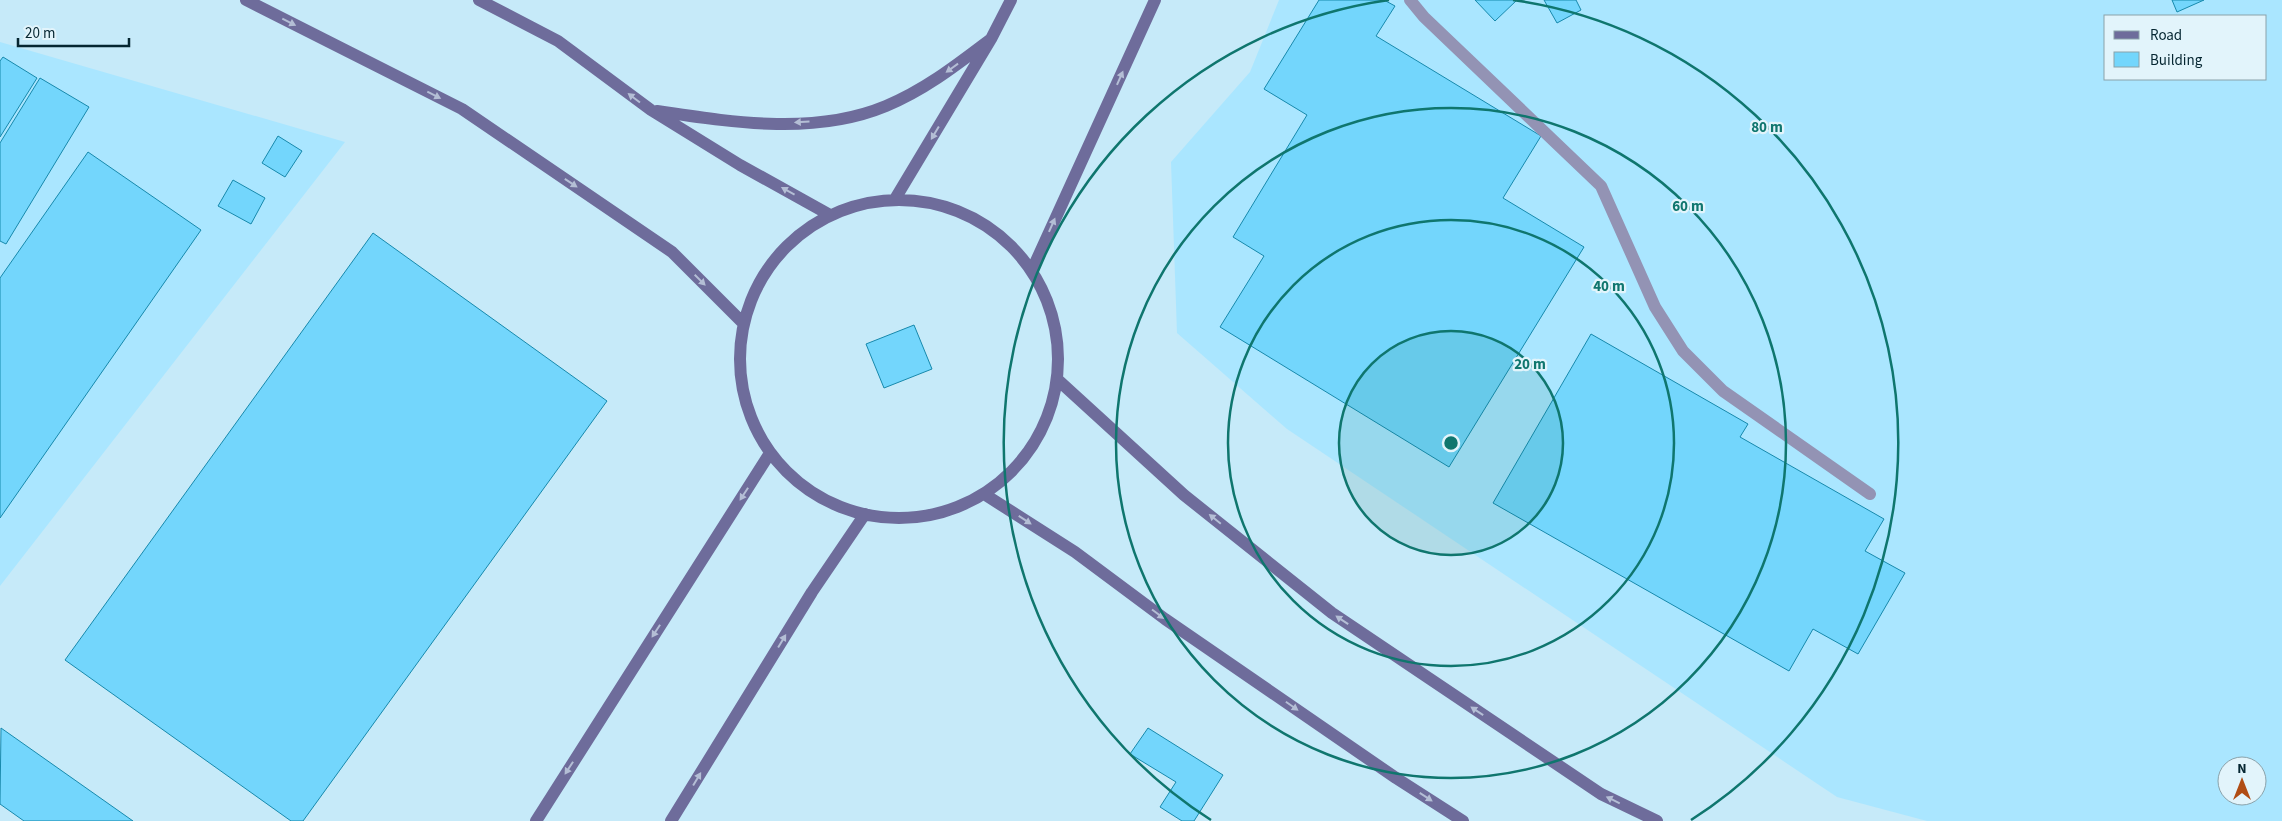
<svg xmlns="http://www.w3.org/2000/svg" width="2282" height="821" viewBox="0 0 2282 821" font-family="'Source Sans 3',sans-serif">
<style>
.built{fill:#aae6ff;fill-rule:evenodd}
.building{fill:#73d6fc;stroke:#1789ac}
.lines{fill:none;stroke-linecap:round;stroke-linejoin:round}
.lane{stroke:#9393b4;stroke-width:12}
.secondary{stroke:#6e6c9b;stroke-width:12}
.oneway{fill:#b4bed5}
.ring{fill:none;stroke:#0f766e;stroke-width:2.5}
.centre{fill:#0f766e;stroke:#e2f4fb;stroke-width:2.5}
.ring-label{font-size:15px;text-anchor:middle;font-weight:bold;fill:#0f766e;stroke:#e2f4fb;stroke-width:4.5;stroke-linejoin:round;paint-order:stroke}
</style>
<rect width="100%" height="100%" fill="#c6eaf9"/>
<path class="built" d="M1279 0H2282V821H1927L1837 797 1287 429 1177 333 1171 162 1250 72ZM2106 16H2266V79H2106ZM2227 766H2257V796H2227Z
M0 42 345 142 0 586Z"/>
<path class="building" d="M1319 0H1384L1395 6 1376 36 1541 136 1503 198 1584 247 1449 467 1220 327 1264 256 1233 237 1307 115 1264 89Z
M1475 0H1517L1495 21Z
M1544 0H1576L1581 10 1557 23Z
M2172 0H2204L2177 12Z
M3 57 37 78 0 137V61Z
M40 78 89 107 6 244 0 241V143Z
M278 136 302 151 285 177 262 163Z
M88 152 201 230 0 518V278Z
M233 180 265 198 251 224 218 206Z
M373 233 607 401 303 821H291L65 660Z
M914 325 932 369 884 388 866 344Z
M1591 334 1748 424 1740 437 1884 519 1865 551 1905 573 1858 654 1813 629 1789 671 1493 503Z
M1 728 133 821H24L0 804Z
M1148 728 1223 775 1194 821H1182L1160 807 1176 782 1130 754Z"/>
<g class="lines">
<path class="lane" d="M1410 0 1424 17 1601 186 1655 307 1683 351 1723 391 1870 494"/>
<path class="secondary" d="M246 0 462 109 672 252 743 323
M479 0 558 41 651 110 740 165 830 215
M657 111C731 122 814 136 886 106 925 90 958 64 991 39
M895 199 991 39 1011 0
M740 359a159 159 0 1 1 318 0a159 159 0 1 1-318 0Z
M1032 270 1155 0
M1058 380 1184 495 1332 613 1601 794 1657 821
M984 494 1075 552 1165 619 1396 778 1463 821
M536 821 770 453
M671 821 812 592 865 514"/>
</g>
<defs><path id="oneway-solid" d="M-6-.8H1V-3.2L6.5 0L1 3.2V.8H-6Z" transform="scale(1.25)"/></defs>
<g class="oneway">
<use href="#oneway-solid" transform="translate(289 22) rotate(27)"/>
<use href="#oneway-solid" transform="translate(952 68) rotate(144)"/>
<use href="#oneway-solid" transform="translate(1120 78) rotate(-66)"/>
<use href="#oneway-solid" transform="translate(434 95) rotate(27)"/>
<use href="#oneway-solid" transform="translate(634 98) rotate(-143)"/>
<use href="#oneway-solid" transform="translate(802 122) rotate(177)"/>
<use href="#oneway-solid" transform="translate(935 133) rotate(121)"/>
<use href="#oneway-solid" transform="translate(571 183) rotate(34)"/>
<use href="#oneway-solid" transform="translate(788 191) rotate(-151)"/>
<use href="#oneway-solid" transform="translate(1052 225) rotate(-66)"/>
<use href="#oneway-solid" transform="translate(700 280) rotate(45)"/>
<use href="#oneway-solid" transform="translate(744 494) rotate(123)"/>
<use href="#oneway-solid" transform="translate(1215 519) rotate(-141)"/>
<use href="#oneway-solid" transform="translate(1025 520) rotate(33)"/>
<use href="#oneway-solid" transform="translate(1158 614) rotate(37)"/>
<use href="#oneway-solid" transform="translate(1342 620) rotate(-146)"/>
<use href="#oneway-solid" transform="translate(656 631) rotate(123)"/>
<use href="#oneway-solid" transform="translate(782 641) rotate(-59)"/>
<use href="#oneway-solid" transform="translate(1292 706) rotate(35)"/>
<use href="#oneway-solid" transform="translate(1477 711) rotate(-146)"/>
<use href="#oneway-solid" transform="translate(569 768) rotate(123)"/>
<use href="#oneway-solid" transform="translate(697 779) rotate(-59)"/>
<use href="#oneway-solid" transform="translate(1426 797) rotate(33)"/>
<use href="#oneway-solid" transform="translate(1613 800) rotate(-154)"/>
</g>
<circle cx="1451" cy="443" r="112" fill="#0f766e" fill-opacity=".12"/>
<g class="ring">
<circle cx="1451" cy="443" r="112"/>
<circle cx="1451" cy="443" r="223"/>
<circle cx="1451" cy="443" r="335"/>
<path d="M1211 820A447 447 0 0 1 1389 0M1513 0A447 447 0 0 1 1691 820"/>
</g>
<circle cx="1451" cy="443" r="8" class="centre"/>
<g class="ring-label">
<text x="1767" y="132">80 m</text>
<text x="1688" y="211">60 m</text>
<text x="1609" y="291">40 m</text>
<text x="1530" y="369">20 m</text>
</g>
<rect x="2104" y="15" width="162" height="65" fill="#e2f4fb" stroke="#8aa2aa"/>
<rect x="2114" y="31" width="25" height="8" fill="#6e6c9b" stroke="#8aa2aa"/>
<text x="2150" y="40" font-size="15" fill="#052631">Road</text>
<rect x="2114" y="52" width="25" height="15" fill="#73d6fc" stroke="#8aa2aa"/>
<text x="2150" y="65" font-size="15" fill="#052631">Building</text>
<g transform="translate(2242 781)"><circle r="24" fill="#e2f4fb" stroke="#8aa2aa"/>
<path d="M0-4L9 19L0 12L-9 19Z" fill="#b04d15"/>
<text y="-8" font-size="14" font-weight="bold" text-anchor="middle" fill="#052631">N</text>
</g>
<path d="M18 38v8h111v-8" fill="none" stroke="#052631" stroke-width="2.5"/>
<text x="25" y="38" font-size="15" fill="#052631" stroke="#e2f4fb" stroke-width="4" paint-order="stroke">20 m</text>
</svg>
